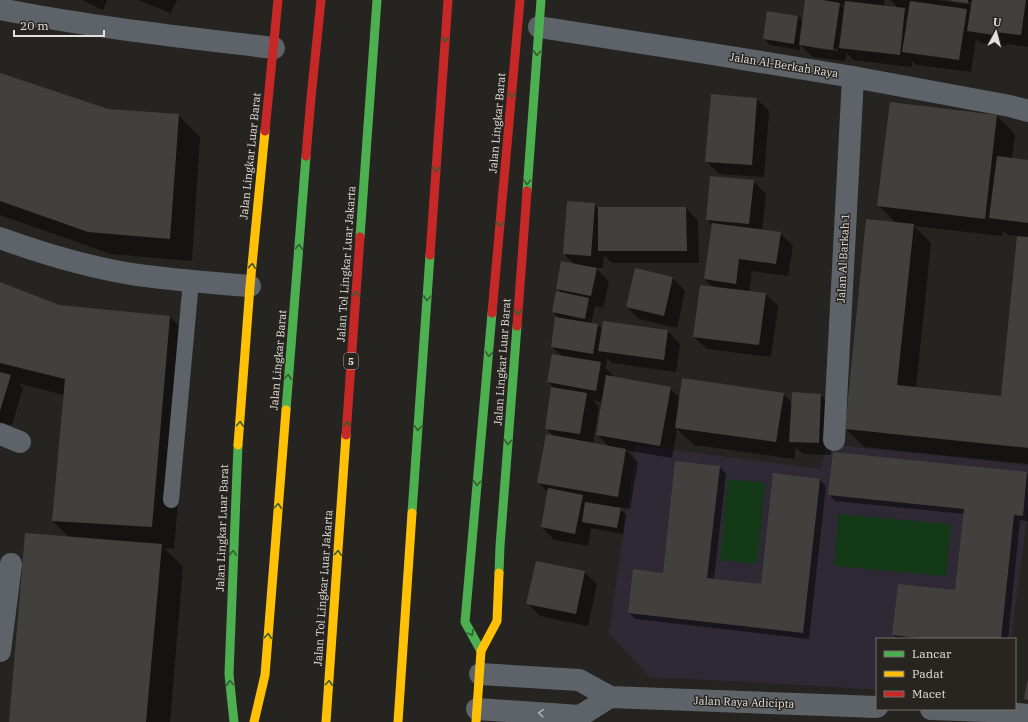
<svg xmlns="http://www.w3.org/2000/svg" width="1028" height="722" viewBox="0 0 1028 722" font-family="'IBM Plex Serif',serif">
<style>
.education{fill:#2f2835}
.green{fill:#133917}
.shadow{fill:#0007;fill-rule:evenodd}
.building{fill:#42403d}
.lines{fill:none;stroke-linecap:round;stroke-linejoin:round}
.lane{stroke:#5e636a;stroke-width:16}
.street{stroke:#5e636a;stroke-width:22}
.fast{stroke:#4caf50;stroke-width:9}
.slow{stroke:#ffc107;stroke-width:9}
.jam{stroke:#c62828;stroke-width:9}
.oneway{stroke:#365c33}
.oneway2{stroke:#aeafb0}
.labels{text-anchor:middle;stroke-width:3;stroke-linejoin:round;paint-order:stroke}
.shield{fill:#28241f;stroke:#aba8a5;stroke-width:1}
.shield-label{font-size:10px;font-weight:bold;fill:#e3e1de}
.street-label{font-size:11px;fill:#e3e1de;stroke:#28241f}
</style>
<rect width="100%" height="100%" fill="#262421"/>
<path class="education" d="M826 444 1028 465V510L1011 639H877V690L818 686 650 677 609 633 636 445 821 469Z"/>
<path class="green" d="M728 479 765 483 757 564 720 560Z
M839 514 951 524 946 576 834 566Z"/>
<path class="shadow" d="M82 0H107L103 10Z
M138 0H177L171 13Z
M807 0H885L884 7 898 8 890 0H937L973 5V3L952 0H1028V47L1007 44 1006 46 981 43 976 39 971 72 916 65 912 61V67L853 60 847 53 845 61 813 57 800 45V50L770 45 764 39 798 16 803 22ZM840 4 845 5V9ZM813 46 838 49V51L813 48Z
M0 74 107 110 178 115 200 137 192 261 111 254 0 215Z
M756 98 769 111 764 177 719 174 706 161Z
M891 103 997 116 1015 134 1012 159 1028 161V464L864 447 846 429 896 223 879 206ZM914 226 1002 236 1003 230 1008 235 1018 236 1002 397 916 388 931 243Z
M753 181 766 194 762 231 780 233 793 246 788 276 752 271 749 292 765 294 778 306 771 357 707 349 694 337 714 288 705 279 713 226 707 220Z
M594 204 599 209 686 208 698 221 699 263H612L604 255 603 268H596L609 282 603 308 595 306 591 324 598 325 603 330 668 331 680 344 676 372 612 363 607 358 606 366 603 365 613 376V378L670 388 680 398 783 394 792 403 821 395 833 407 831 455 803 454 796 447 794 459 694 445 677 429 672 458 625 450 638 462 630 509 618 507 626 515 623 534 591 528 588 546 554 540 542 527 548 492 538 482 555 437 546 428 555 389 548 382 562 356 552 347 560 319 553 312 562 293 557 288 574 264 564 254ZM593 400 602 402 597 434 609 447 593 444 599 406Z
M636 269 673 278 685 291 677 328 639 319 627 307Z
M0 283 59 306 170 317 192 339 174 549 164 548 183 567 170 722H10L69 537 53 521 64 395 18 383 23 388 12 425 0 422Z
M720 467 726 474 714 579 761 585 820 480 826 486 809 639 635 619 629 613 664 574Z
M1027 473 1028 475V521L1020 520 1008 639H897L893 635 956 591 965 514 835 501 829 494Z
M584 572 597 584 588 626 540 616 528 603Z"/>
<path class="building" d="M805 0H823L840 3 833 50 799 45Z
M951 0H968V3L951 1Z
M972 0H1026L1021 35 995 32 994 35 967 31Z
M845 1 905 8 900 55 839 48Z
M910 1 967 9 959 60 902 52Z
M767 11 798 16 794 44 763 39Z
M0 73 108 109 179 114 170 239 88 232 0 201Z
M711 94 757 98 752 165 705 162Z
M890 102 997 115 985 219 877 206Z
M997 156 1028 160V223L989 218Z
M710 176 754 180 749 224 706 220Z
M567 201 595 203 591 256 563 254Z
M598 207H686L687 251H598Z
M866 219 914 224 897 385 1001 396 1017 236 1028 237V448L845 429Z
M712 223 781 232 776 264 739 259 736 284 704 279Z
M561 261 597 268 591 296 556 289Z
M635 268 673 277 664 316 626 307Z
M0 282 59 305 170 316 152 527 52 521 65 379 0 363Z
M700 285 766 293 759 345 693 337Z
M556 291 589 298 585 319 552 312Z
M555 317 598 324 593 354 551 347Z
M603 321 668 330 664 360 598 351Z
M552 354 601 362 596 391 547 382Z
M0 372 11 375 0 411Z
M606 375 671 387 660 446 596 435Z
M682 378 784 393 776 442 675 428Z
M551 387 587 393 580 434 545 429Z
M792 392 821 394 819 443 789 442Z
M546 434 626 449 618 497 537 483Z
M833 452 1027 472 1023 516 1014 515 1001 639H926L892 635 898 584 955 590 964 509 828 495Z
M675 461 720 466 707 578 761 584 773 473 820 479 803 633 628 613 633 569 663 573Z
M548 488 583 495 575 534 541 527Z
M585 502 621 508 617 528 582 522Z
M25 533 162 544 146 722H9Z
M536 561 585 571 576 614 526 604Z
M1027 682H1028V700L1024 699Z"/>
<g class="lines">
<path class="lane" d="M171 500 191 281"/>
<path class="street" d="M0 9C90 27 182 37 274 48
M539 27 712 54 853 77 1010 106 1028 111
M0 238C44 254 91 268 138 275 175 280 212 283 250 286
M0 434 20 442
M834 440 853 77
M0 651 11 564
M480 674 579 680 610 697 877 707
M477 709 580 716 610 697
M931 709 987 711 1028 715"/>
<path class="fast" d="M527 191 541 0
M360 237 377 0
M286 410 306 156
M412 513 430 255
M499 573 500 546 517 326
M481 651 465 622 492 313
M234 722 229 674 238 445"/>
<path class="slow" d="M238 445 250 286 265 131
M254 722 265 675 286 410
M326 722 346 435
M398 722 412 513
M476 722 481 651 497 621 499 573"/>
<path class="jam" d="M265 131 278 0
M306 156 311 98 321 0
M430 255 448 0
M492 313 520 0
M517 326 527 191
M346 435 360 237"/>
</g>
<defs><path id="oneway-chevron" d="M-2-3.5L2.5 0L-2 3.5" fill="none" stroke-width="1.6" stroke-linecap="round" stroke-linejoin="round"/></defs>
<g class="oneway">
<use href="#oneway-chevron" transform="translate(445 39) rotate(94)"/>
<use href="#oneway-chevron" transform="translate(537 53) rotate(94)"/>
<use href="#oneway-chevron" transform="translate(512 95) rotate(95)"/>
<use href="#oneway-chevron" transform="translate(436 169) rotate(94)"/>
<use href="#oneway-chevron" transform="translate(527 182) rotate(94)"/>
<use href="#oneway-chevron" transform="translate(500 224) rotate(95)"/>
<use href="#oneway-chevron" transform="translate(299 247) rotate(-85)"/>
<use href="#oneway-chevron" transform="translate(252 266) rotate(-84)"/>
<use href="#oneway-chevron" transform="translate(356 294) rotate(-86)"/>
<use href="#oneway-chevron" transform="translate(427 298) rotate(94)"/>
<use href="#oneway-chevron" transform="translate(518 312) rotate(94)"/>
<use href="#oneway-chevron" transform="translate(489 354) rotate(95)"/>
<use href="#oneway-chevron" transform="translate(288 377) rotate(-85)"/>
<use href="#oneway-chevron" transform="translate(240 424) rotate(-86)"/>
<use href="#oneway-chevron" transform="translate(347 424) rotate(-86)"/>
<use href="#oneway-chevron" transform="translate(418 428) rotate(94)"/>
<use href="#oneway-chevron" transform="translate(508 442) rotate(94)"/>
<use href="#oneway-chevron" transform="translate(477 483) rotate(95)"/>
<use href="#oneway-chevron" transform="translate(278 506) rotate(-85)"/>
<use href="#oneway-chevron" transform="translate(233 553) rotate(-88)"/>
<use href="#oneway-chevron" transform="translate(338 553) rotate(-86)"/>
<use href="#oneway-chevron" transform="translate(471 633) rotate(62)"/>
<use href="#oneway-chevron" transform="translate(268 636) rotate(-85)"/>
<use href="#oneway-chevron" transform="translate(230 683) rotate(-95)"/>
<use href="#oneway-chevron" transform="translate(329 683) rotate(-86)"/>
</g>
<use class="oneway2" href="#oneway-chevron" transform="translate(541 713) rotate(-176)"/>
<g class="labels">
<rect class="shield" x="344" y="353" width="14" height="16" rx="3"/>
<g class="shield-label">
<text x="351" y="365">5</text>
</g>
<g class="street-label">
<text transform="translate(784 65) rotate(9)" y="4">Jalan Al-Berkah Raya</text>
<text transform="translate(497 123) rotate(-85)" y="4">Jalan Lingkar Barat</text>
<text transform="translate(250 156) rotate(-84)" y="4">Jalan Lingkar Luar Barat</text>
<text transform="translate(843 258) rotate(-87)" y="4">Jalan Al Barkah 1</text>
<text transform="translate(346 264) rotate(-86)" y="4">Jalan Tol Lingkar Luar Jakarta</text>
<text transform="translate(278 360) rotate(-85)" y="4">Jalan Lingkar Barat</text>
<text transform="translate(502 362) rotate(-86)" y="4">Jalan Lingkar Luar Barat</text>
<text transform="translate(222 528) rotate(-88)" y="4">Jalan Lingkar Luar Barat</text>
<text transform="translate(323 588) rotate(-86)" y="4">Jalan Tol Lingkar Luar Jakarta</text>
<text transform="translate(744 702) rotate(2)" y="4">Jalan Raya Adicipta</text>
</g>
</g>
<rect x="876" y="638" width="140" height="72" fill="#28241f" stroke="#73706b"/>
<rect x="884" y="651" width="20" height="6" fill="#4caf50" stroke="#73706b"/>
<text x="912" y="658" font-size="12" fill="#e3e1de">Lancar</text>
<rect x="884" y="671" width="20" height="6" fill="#ffc107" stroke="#73706b"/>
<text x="912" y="678" font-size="12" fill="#e3e1de">Padat</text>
<rect x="884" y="691" width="20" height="6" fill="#c62828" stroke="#73706b"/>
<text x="912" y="698" font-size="12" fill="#e3e1de">Macet</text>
<g transform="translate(996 32) rotate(7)" stroke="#28241f" stroke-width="3" paint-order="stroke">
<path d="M0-3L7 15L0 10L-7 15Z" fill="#e3e1de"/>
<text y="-6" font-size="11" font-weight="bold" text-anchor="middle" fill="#e3e1de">U</text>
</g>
<path d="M14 30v6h90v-6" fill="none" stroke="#e3e1de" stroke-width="2"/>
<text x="20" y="30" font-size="12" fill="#e3e1de" stroke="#28241f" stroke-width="3" paint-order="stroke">20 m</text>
</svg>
